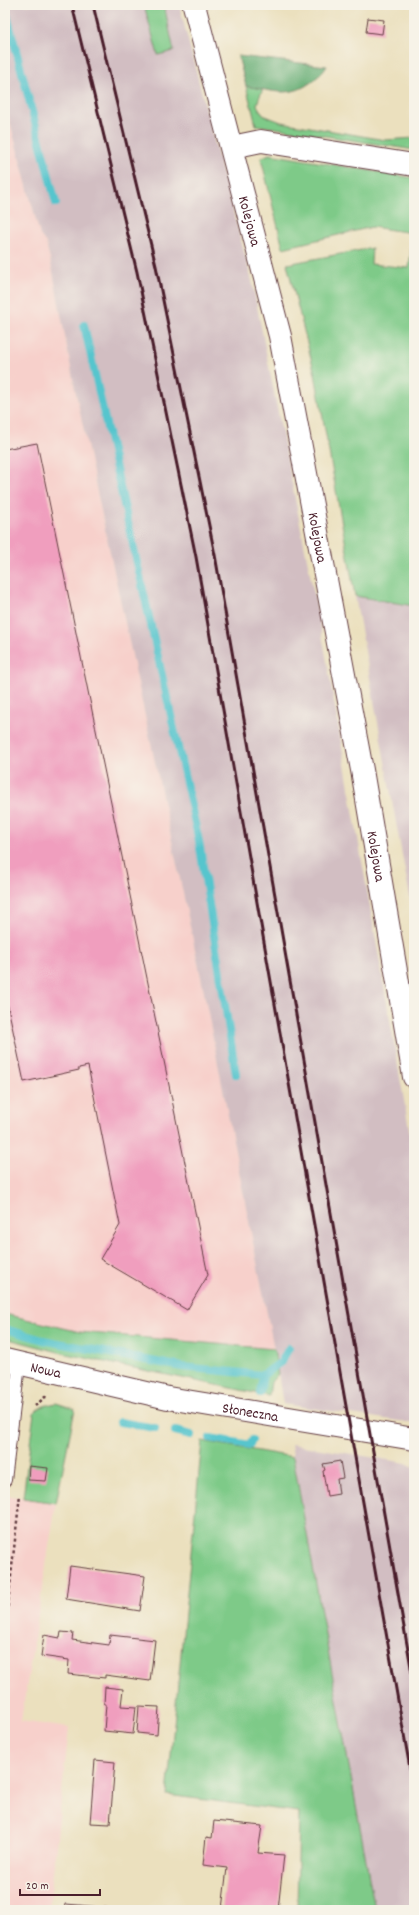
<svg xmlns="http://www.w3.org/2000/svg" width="419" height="1915" viewBox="0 0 419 1915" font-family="Dekko,sans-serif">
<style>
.built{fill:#f7d0cb}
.industrial{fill:#d2bec2}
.green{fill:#7eca88;stroke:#64745a}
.forest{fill:#66ae74;stroke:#586650}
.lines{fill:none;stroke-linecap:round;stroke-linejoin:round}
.stream{stroke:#57c5cd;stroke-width:8}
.building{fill:#f09ebe}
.service-casing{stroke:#623c41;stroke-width:14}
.minor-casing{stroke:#623c41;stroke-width:24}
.tertiary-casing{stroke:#623c41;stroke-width:24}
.secondary-casing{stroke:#623c41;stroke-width:24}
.path{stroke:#623c41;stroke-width:2.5;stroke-dasharray:3 3;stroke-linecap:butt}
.service{stroke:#fff;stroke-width:12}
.minor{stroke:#fff;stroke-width:22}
.tertiary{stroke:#fff;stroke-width:22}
.secondary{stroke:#fff;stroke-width:22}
.rail{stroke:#4a1f2b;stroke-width:3}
.labels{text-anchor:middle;stroke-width:4;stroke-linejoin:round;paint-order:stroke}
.street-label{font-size:15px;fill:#4a1f2b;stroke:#f7f3e8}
</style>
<rect width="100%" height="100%" fill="#f7f3e8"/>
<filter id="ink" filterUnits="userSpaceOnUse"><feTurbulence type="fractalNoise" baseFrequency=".025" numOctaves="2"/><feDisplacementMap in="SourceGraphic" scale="8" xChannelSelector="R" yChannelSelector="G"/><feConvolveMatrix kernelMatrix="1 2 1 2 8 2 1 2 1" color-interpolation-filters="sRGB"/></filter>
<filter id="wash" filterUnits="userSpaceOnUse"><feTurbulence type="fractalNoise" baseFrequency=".012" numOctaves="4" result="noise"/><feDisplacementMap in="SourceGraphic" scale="16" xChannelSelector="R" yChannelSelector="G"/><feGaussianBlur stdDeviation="0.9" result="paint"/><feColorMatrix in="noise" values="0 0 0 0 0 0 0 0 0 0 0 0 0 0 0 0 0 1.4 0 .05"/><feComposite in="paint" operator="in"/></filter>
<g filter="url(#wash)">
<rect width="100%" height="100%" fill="#ebe0be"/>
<path class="built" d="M5 103 40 235 46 243 53 272 74 384 201 977 274 1349 80 1332 5 1314Z
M5 1495 56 1503 21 1721 69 1728 49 1910H5Z"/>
<path class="industrial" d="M5 5H179L222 171 252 281 324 645 414 1157V1422H406L283 1404 274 1349 201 977 74 384 53 272 46 243 40 235 5 103Z
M355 596 414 606V918L397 828Z
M291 1444 406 1463 414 1467V1910H375Z"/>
<path class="green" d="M144 5H164L174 51 158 55Z
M246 86 263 89 259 98 257 105 263 115 281 122 385 140 414 138V150L256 125Z
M269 154 414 178V606L355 596 315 374 287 264 372 248 371 264 409 268 413 233 372 227 283 248 261 158Z
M5 1314 80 1332 274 1349 278 1374 271 1382 269 1396 66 1354 5 1338Z
M56 1403 75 1409 56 1503 23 1498 34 1413C40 1406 47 1405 56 1403Z
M202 1441 293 1457 375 1910H297L299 1812 167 1795Z"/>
<path class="forest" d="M238 56 327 66C323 73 319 75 314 80 291 99 273 91 246 86Z"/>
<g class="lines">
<path class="stream" d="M5 8 56 203
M84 325 199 841 236 1074
M5 1329 43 1340 182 1367 263 1375
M260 1393 263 1375 281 1362 289 1348
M120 1422 155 1428
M175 1431 191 1435
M210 1438 250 1445 252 1440"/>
</g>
<g id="blocks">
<path class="building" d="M368 18 384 20 382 34 366 32Z
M37 443 208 1275 187 1310 100 1259 120 1225 88 1066 79 1068V1070L24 1082 5 993V449Z
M340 1461 343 1478 337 1479 339 1494 327 1496 323 1471 325 1470 323 1464Z
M29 1466 48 1468 46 1481 28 1480Z
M70 1566 145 1576 140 1611 66 1599Z
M61 1632 73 1633 72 1640 109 1645 110 1635 155 1640 150 1681 105 1675V1678L68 1674 69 1660 41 1656 44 1635 60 1638Z
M105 1687 123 1689 121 1706 136 1707 133 1734 104 1731 106 1704H104Z
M139 1706 159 1707 157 1735 137 1733Z
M95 1760 115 1762 110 1824 90 1823Z
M214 1821 262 1826 258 1853 284 1855 278 1910 222 1909 227 1868 203 1865 206 1837 212 1838Z
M66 1904 114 1908V1910H65Z"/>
</g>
</g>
<g filter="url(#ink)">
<use href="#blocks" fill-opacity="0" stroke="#623c41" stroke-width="1"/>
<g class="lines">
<g class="service-casing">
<path id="service" d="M5 1480 19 1365"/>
</g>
<g class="minor-casing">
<path id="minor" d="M232 147 261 141 414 165"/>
</g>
<g class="tertiary-casing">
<g id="tertiary">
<path id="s1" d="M194 5 280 336 362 770 414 1077"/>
</g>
</g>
<g class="secondary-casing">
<g id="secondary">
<path id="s2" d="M5 1360 168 1398 414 1439"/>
</g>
</g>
<path class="path" d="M35 1406 45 1397 49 1398
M5 1631 20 1494"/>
<use href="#service" class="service"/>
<use href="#minor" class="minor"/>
<use href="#tertiary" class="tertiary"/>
<use href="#secondary" class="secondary"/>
<path class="rail" d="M72 5 137 272 196 557 414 1791
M93 5 156 266 215 555 414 1684"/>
</g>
</g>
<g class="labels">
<g class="street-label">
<text dy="5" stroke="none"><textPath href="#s1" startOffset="223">Kolejowa</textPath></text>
<text dy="5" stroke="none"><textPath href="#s1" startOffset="547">Kolejowa</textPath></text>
<text dy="5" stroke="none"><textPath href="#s1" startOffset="871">Kolejowa</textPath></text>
<text dy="5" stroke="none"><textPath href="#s2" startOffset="42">Nowa</textPath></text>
<text dy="5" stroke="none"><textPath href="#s2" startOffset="251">Słoneczna</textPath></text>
</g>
</g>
<rect width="419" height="1915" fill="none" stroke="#f7f3e8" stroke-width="20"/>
<path d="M20 1889v6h80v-6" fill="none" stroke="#4a1f2b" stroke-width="2"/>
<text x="26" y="1889" font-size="12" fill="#4a1f2b" stroke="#f7f3e8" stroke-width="3" paint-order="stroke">20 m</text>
</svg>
